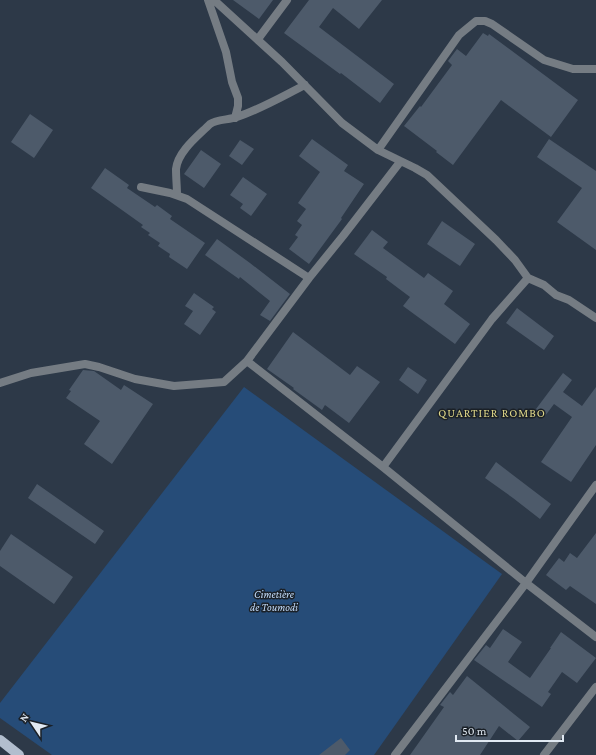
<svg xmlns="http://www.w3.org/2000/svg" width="596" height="755" viewBox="0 0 596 755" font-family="'Crimson Pro',serif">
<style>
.green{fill:#264c78}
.building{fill:#4d5a6a}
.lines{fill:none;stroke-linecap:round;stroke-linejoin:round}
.street{stroke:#757c83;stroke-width:8}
.primary{stroke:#b2bece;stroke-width:10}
.labels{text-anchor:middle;stroke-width:3;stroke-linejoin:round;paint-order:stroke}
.park-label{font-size:11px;font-style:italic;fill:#c2dbfa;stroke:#1a2027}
.neighbourhood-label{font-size:12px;letter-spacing:1px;fill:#ded688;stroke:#1a2027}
</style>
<rect width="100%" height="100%" fill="#2d3948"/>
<path class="green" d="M244 387 502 574 374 755H52L0 718V703Z"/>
<path class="building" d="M233 0H273L259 19Z
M309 0H382L359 29 333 8 319 27 394 84 380 103 341 73 340 74 284 33Z
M483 33 488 36 489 34 578 100 551 137 501 100 453 165 436 152 437 151 404 126 420 106 421 107 452 65 448 61 457 49 466 56Z
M30 114 53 130 34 158 11 142Z
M312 139 348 165 344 171 364 184 341 218 342 219 309 264 289 249 298 237 295 235 302 225 297 221 306 209 298 203 320 172 299 156Z
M549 139 596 171V250L557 222 582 188 537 157Z
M240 140 254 149 242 165 229 156Z
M201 150 221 164 204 188 184 174Z
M105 168 129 185 127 188 155 207 157 205 172 216 170 219 205 243 187 269 169 257 170 254 158 246 160 243 148 235 150 233 141 227 143 225 91 188Z
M243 177 267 194 251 216 240 208 243 204 230 195Z
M442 221 475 244 460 266 427 244Z
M372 230 388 242 383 248 424 278 428 273 453 291 444 304 470 324 455 344 403 306 410 297 386 279 387 277 354 254Z
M217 239 250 263 290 294 270 321 260 315 270 301 240 277 239 279 205 255Z
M194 293 214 307 212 309 216 312 200 335 184 324 193 311 185 306Z
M517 308 554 336 544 350 506 323Z
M293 332 350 375 357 366 380 382 349 423 325 405 322 410 293 389 294 388 267 369Z
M408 367 427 380 418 394 399 380Z
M83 370 94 371 121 390 124 385 153 404 112 464 84 444 100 421 66 398 71 391 69 390Z
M563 373 572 380 563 392 582 406 596 387V445L571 482 541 462 572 417 554 404 545 416 536 409Z
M496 462 551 504 540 519 513 498 485 478Z
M37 484 104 531 95 544 28 498Z
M596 533V604L570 586 566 590 546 575 559 558 564 562 570 553 577 558Z
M11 534 73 577 54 604 0 566V551Z
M503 629 522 642 508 662 530 678 551 648H550L561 632 596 658 577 683 562 672 548 692 551 694 542 707 474 660 486 645 490 648Z
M467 676 530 727 518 741 499 726 480 755H410L444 707 440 705 450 692 453 695Z
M341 738 350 750 345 755H319Z"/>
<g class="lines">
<path class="street" d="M208 0 226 52 232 82 238 98V106L235 118
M214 0 282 62 342 123 378 150 415 168 427 175 496 240 515 260 528 278 544 285 556 295 569 300 596 318
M258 39 287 0
M378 150 459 35 476 21H485L492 24 544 60 573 69H596
M141 187 170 193 187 199 309 278
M177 195C177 187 176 178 176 169 178 151 198 136 210 124 217 119 229 120 237 117 261 109 283 96 305 85
M247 361 383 467 526 583 596 637
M0 383 31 373 85 364 99 367 135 379 174 386 224 382 247 361 309 278 343 236 400 162
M383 467 492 319 528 278
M395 755 526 583 596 485
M544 755 596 687"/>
<path class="primary" d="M0 740 19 755"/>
</g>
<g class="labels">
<g class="park-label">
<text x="274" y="598">Cimetière<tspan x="274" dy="13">de Toumodi</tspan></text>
</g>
<g class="neighbourhood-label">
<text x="492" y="417">QUARTIER ROMBO</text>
</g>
</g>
<g transform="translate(32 723) rotate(305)" stroke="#1a2027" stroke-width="3" paint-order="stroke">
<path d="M0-3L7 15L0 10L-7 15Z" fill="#e1e9f2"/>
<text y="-6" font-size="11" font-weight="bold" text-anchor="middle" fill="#e1e9f2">N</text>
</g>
<path d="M456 735v6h107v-6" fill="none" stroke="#e1e9f2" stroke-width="2"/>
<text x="462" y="735" font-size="12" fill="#e1e9f2" stroke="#1a2027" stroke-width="3" paint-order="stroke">50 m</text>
</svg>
